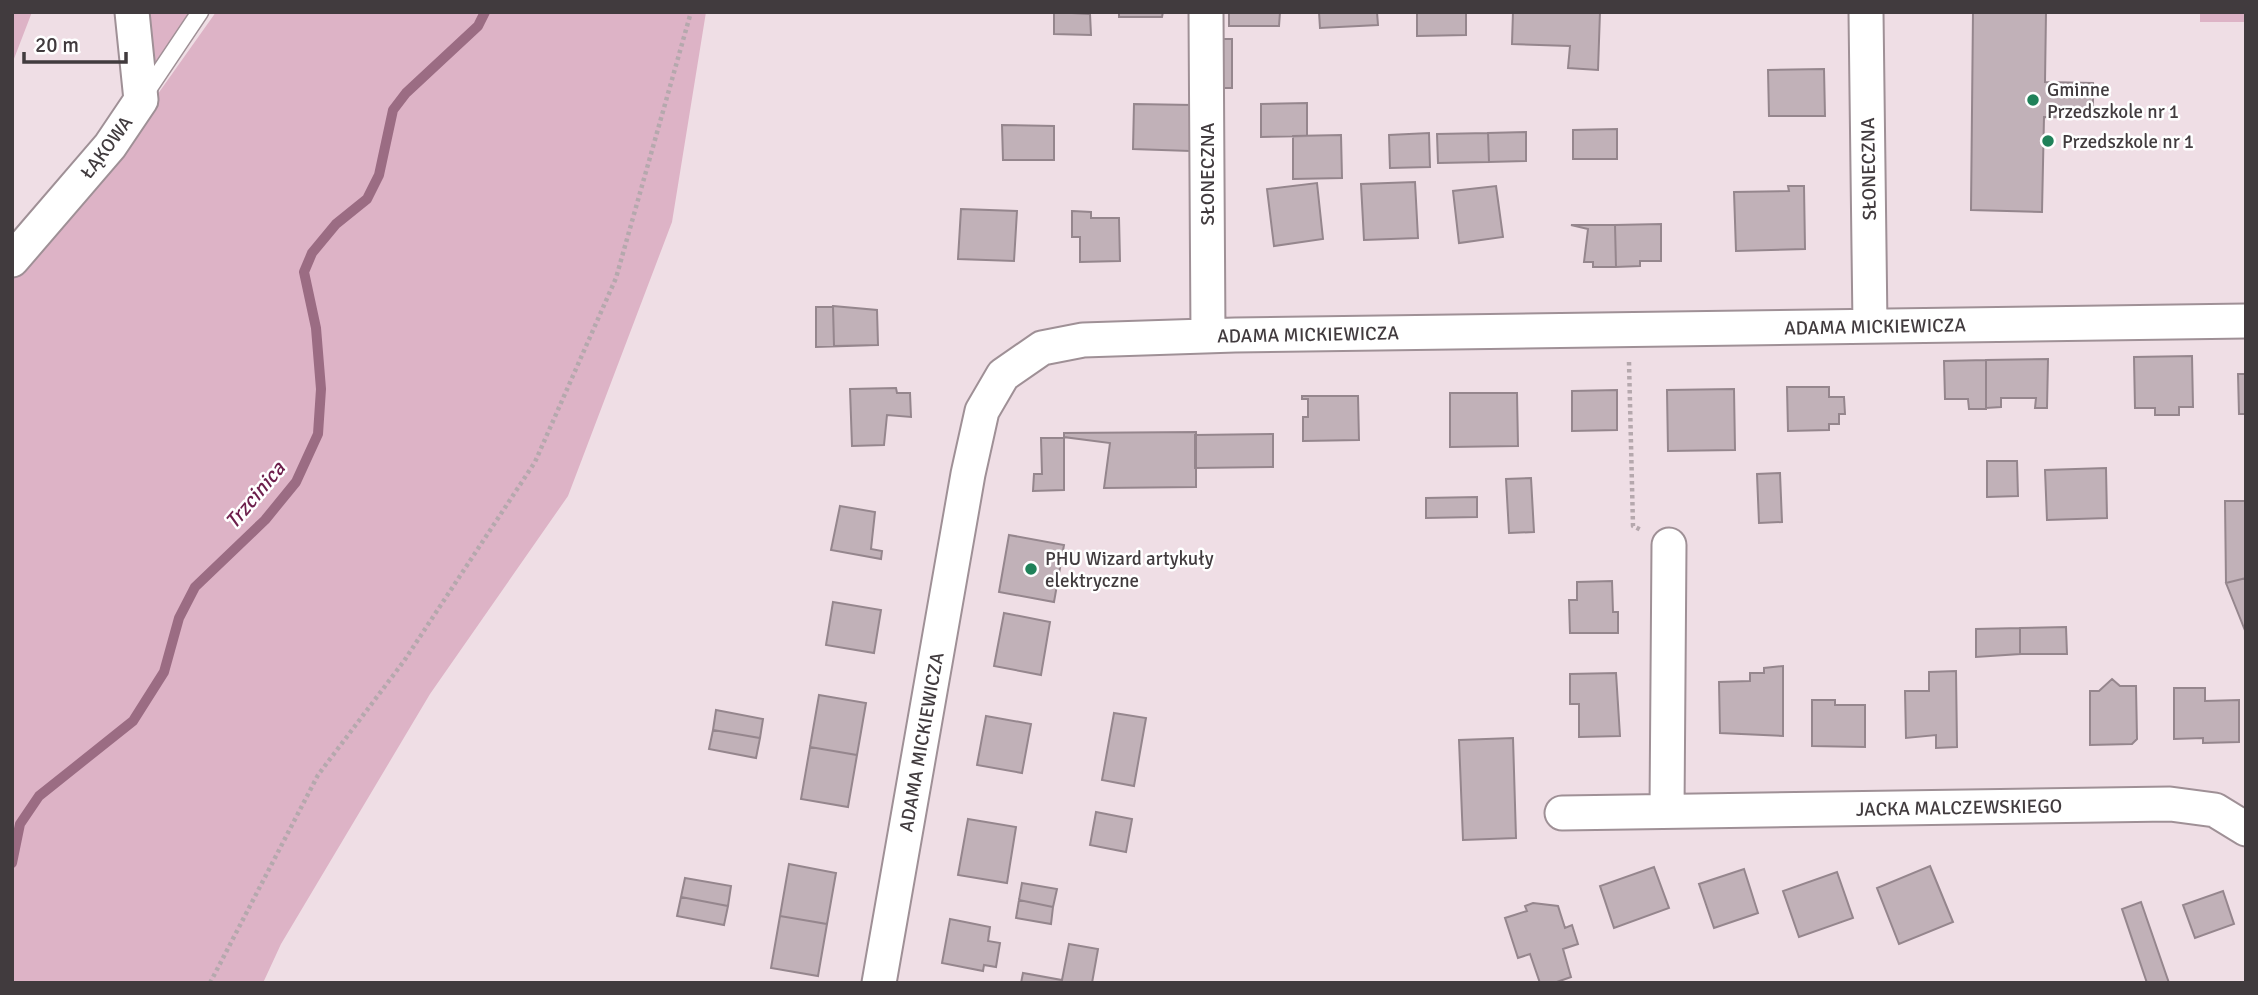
<svg xmlns="http://www.w3.org/2000/svg" width="2258" height="995" viewBox="0 0 2258 995" font-family="Signika,sans-serif">
<style>
.green{fill:#ddb3c6}
.lines{fill:none;stroke-linecap:round;stroke-linejoin:round}
.stream{stroke:#9b6c83;stroke-width:10}
.building{fill:#c1b1b8;stroke:#95868d;stroke-width:2}
.lane-casing{stroke:#9f9096;stroke-width:19}
.street-casing{stroke:#9f9096;stroke-width:37}
.path{stroke:#b5a8ad;stroke-width:4.5;stroke-dasharray:3.5 3.5;stroke-linecap:butt}
.lane{stroke:#fff;stroke-width:16}
.street{stroke:#fff;stroke-width:33}
.poi-dot{fill:#1f8159;stroke:#fff;stroke-width:2.5}
.labels{text-anchor:middle;stroke-width:5;stroke-linejoin:round;paint-order:stroke}
.poi-label{font-size:19px;fill:#413b3e;stroke:#fff;text-anchor:start}
.street-label{font-size:19px;fill:#413b3e;stroke:#fff}
.water-label{font-size:21px;font-style:italic;fill:#6c1e4b;stroke:#fff}
</style>
<rect width="100%" height="100%" fill="#efdee5"/>
<path class="green" d="M12 12H32L12 64Z
M132 12H200L141 100Z
M216 12H706L672 222 568 496 430 694 281 944 263 983H12V273L128 136Z
M2200 12H2246V22H2200Z"/>
<g class="lines">
<path class="stream" d="M12 863 20 824 39 796 133 721 164 672 179 618 195 587 265 520 296 482 318 434 321 389 316 328 304 272 312 253 336 224 367 199 379 175 393 110 406 93 478 26 485 12"/>
</g>
<path class="building" d="M1054 12 1090 14 1091 35 1054 34Z
M1119 12H1163L1162 17H1119Z
M1229 12H1280L1279 26H1229Z
M1319 12H1377L1378 25 1320 28Z
M1417 12H1466V35L1417 36Z
M1513 12H1600L1598 70 1568 68 1570 46 1512 44Z
M1973 12H2046L2045 82 2093 83V118L2044 117 2042 212 1971 210Z
M1215 39H1232V88H1216Z
M1824 69 1825 116H1769L1768 70Z
M1307 103V136L1261 137V104Z
M1134 104 1192 105 1190 151 1133 149Z
M1002 125 1054 126V160H1003Z
M1617 129V159H1573V130Z
M1526 132V161L1489 162 1488 133Z
M1429 133 1430 167 1390 168 1389 135Z
M1488 133 1489 162 1438 163 1437 134Z
M1341 135 1342 178 1293 179V136Z
M1415 182 1418 238 1364 240 1361 184Z
M1317 183 1323 239 1274 246 1267 189Z
M1496 186 1503 237 1459 243 1453 191Z
M1788 186H1804L1805 249 1736 251 1734 192 1789 191Z
M961 209 1017 211 1014 261 958 259Z
M1072 211 1091 212V218H1119L1120 261 1080 262V237H1072Z
M1661 224V261H1640V266L1616 267 1615 225Z
M1571 225H1615L1616 267H1593V262H1584L1588 229Z
M833 306 877 310 878 345 834 346Z
M816 307H833L834 346 878 345 816 347Z
M2192 356 2193 407H2179V415H2155V408H2135L2134 357Z
M2048 359 2047 408H2035L2036 398H2001V407L1986 408V360Z
M1986 360V409H1969L1968 399H1945L1944 361Z
M2238 374H2246V414H2239Z
M1787 387H1829V397H1844L1845 414H1839V424H1829V430L1788 431Z
M896 388 897 393H910L911 417 887 415 884 445 852 446 850 389Z
M1734 389 1735 450 1668 451 1667 390Z
M1617 390V430L1572 431V391Z
M1450 393H1517L1518 446 1450 447Z
M1302 396H1358L1359 440 1303 441V417H1308V399H1302Z
M1196 432V487L1104 488 1110 443 1064 437V433Z
M1273 434V467L1195 468V435Z
M1041 438H1064V490L1033 491 1034 474H1042Z
M1987 461H2017L2018 496 1987 497Z
M2106 468 2107 518 2047 520 2045 470Z
M1780 473 1782 522 1759 523 1757 474Z
M1531 478 1534 532 1509 533 1506 479Z
M1477 497V517L1426 518V498Z
M2225 501H2246V578L2226 583Z
M840 506 875 512 871 549 882 551 881 559 831 550Z
M1009 535 1064 545 1054 602 999 592Z
M2246 578V633L2226 583Z
M1612 581 1613 612H1618V633H1570L1569 600H1577V582Z
M833 602 881 610 874 653 826 645Z
M1004 613 1050 622 1041 675 994 666Z
M2066 627 2067 654H2020V628Z
M2020 628V654L1976 657V629Z
M1783 666V736L1720 733 1719 682 1750 681V673H1764V668Z
M1956 671 1957 747 1936 748V735L1906 738 1905 691H1929V672Z
M1616 673 1620 736 1579 737V704H1570V674Z
M2112 679 2120 686H2136L2137 739 2132 744 2090 745V691H2099Z
M2174 688H2205V701L2239 700V742L2203 743V738L2174 739Z
M819 695 866 703 857 755 810 747Z
M1812 700H1835V705H1865V747L1812 746Z
M716 710 763 719 760 738 713 730Z
M1114 713 1146 718 1134 786 1102 780Z
M986 716 1031 724 1022 773 977 765Z
M713 730 760 738 756 758 709 749Z
M1513 738 1516 838 1463 840 1459 740Z
M810 747 857 755 848 807 801 799Z
M1096 812 1132 819 1126 852 1090 845Z
M968 819 1016 827 1007 883 958 875Z
M789 864 836 873 827 924 780 916Z
M1930 866 1953 922 1899 944 1877 888Z
M1654 867 1669 908 1614 928 1600 886Z
M1744 869 1758 913 1714 928 1699 884Z
M1837 872 1853 918 1799 937 1783 891Z
M685 878 731 886 728 906 681 897Z
M1022 883 1057 889 1053 907 1019 900Z
M2223 891 2234 924 2195 938 2183 905Z
M681 897 728 906 724 925 677 916Z
M1019 900 1053 907 1051 924 1016 918Z
M2141 902 2169 983H2147L2122 909Z
M1533 903 1558 906 1565 928 1572 925 1578 944 1563 949 1571 977 1554 983H1540L1530 954 1518 958 1505 918 1527 911 1525 906Z
M780 916 827 924 818 976 771 968Z
M950 919 990 927 988 941 1000 943 996 967 984 965 983 971 942 963Z
M1069 944 1098 949 1092 983H1021L1023 973 1062 980Z"/>
<g class="lines">
<g class="lane-casing">
<path id="lane" d="M145 94 200 12"/>
</g>
<g class="street-casing">
<path id="street" d="M1206 12 1208 336
M1866 12 1870 326
M12 260 110 146 141 100 132 12
M1667 811 1669 545
M1562 813 2170 804 2215 810 2246 829
M879 983 968 474 982 411 1003 375 1042 348 1083 340 1235 335 2246 321"/>
</g>
<path class="path" d="M1629 362 1633 526 1641 530
M210 983 318 775 404 661 535 462 616 278 691 12"/>
<use href="#lane" class="lane"/>
<use href="#street" class="street"/>
</g>
<g class="poi-dot">
<circle cx="2033" cy="100" r="7"/>
<circle cx="2048" cy="141" r="7"/>
<circle cx="1031" cy="569" r="7"/>
</g>
<g class="labels">
<g class="poi-label">
<text x="2047" y="96">Gminne<tspan x="2047" dy="22">Przedszkole nr 1</tspan></text>
<text x="2062" y="148">Przedszkole nr 1</text>
<text x="1045" y="565">PHU Wizard artykuły<tspan x="1045" dy="22">elektryczne</tspan></text>
</g>
<g class="street-label">
<text transform="translate(106 147) rotate(-53)" y="7">ŁĄKOWA</text>
<text transform="translate(1868 169) rotate(-91)" y="7">SŁONECZNA</text>
<text transform="translate(1207 174) rotate(-90)" y="7">SŁONECZNA</text>
<text transform="translate(1875 326) rotate(-1)" y="7">ADAMA MICKIEWICZA</text>
<text transform="translate(1308 334) rotate(-1)" y="7">ADAMA MICKIEWICZA</text>
<text transform="translate(921 742) rotate(-80)" y="7">ADAMA MICKIEWICZA</text>
<text transform="translate(1959 807) rotate(-1)" y="7">JACKA MALCZEWSKIEGO</text>
</g>
<g class="water-label">
<text transform="translate(255 495) rotate(-50)" y="7">Trzcinica</text>
</g>
</g>
<rect width="2258" height="995" fill="none" stroke="#413b3e" stroke-width="28"/>
<path d="M24 52v10h102v-10" fill="none" stroke="#413b3e" stroke-width="3.5"/>
<text x="35" y="52" font-size="21" fill="#413b3e" stroke="#ffffff" stroke-width="5" paint-order="stroke">20 m</text>
</svg>
